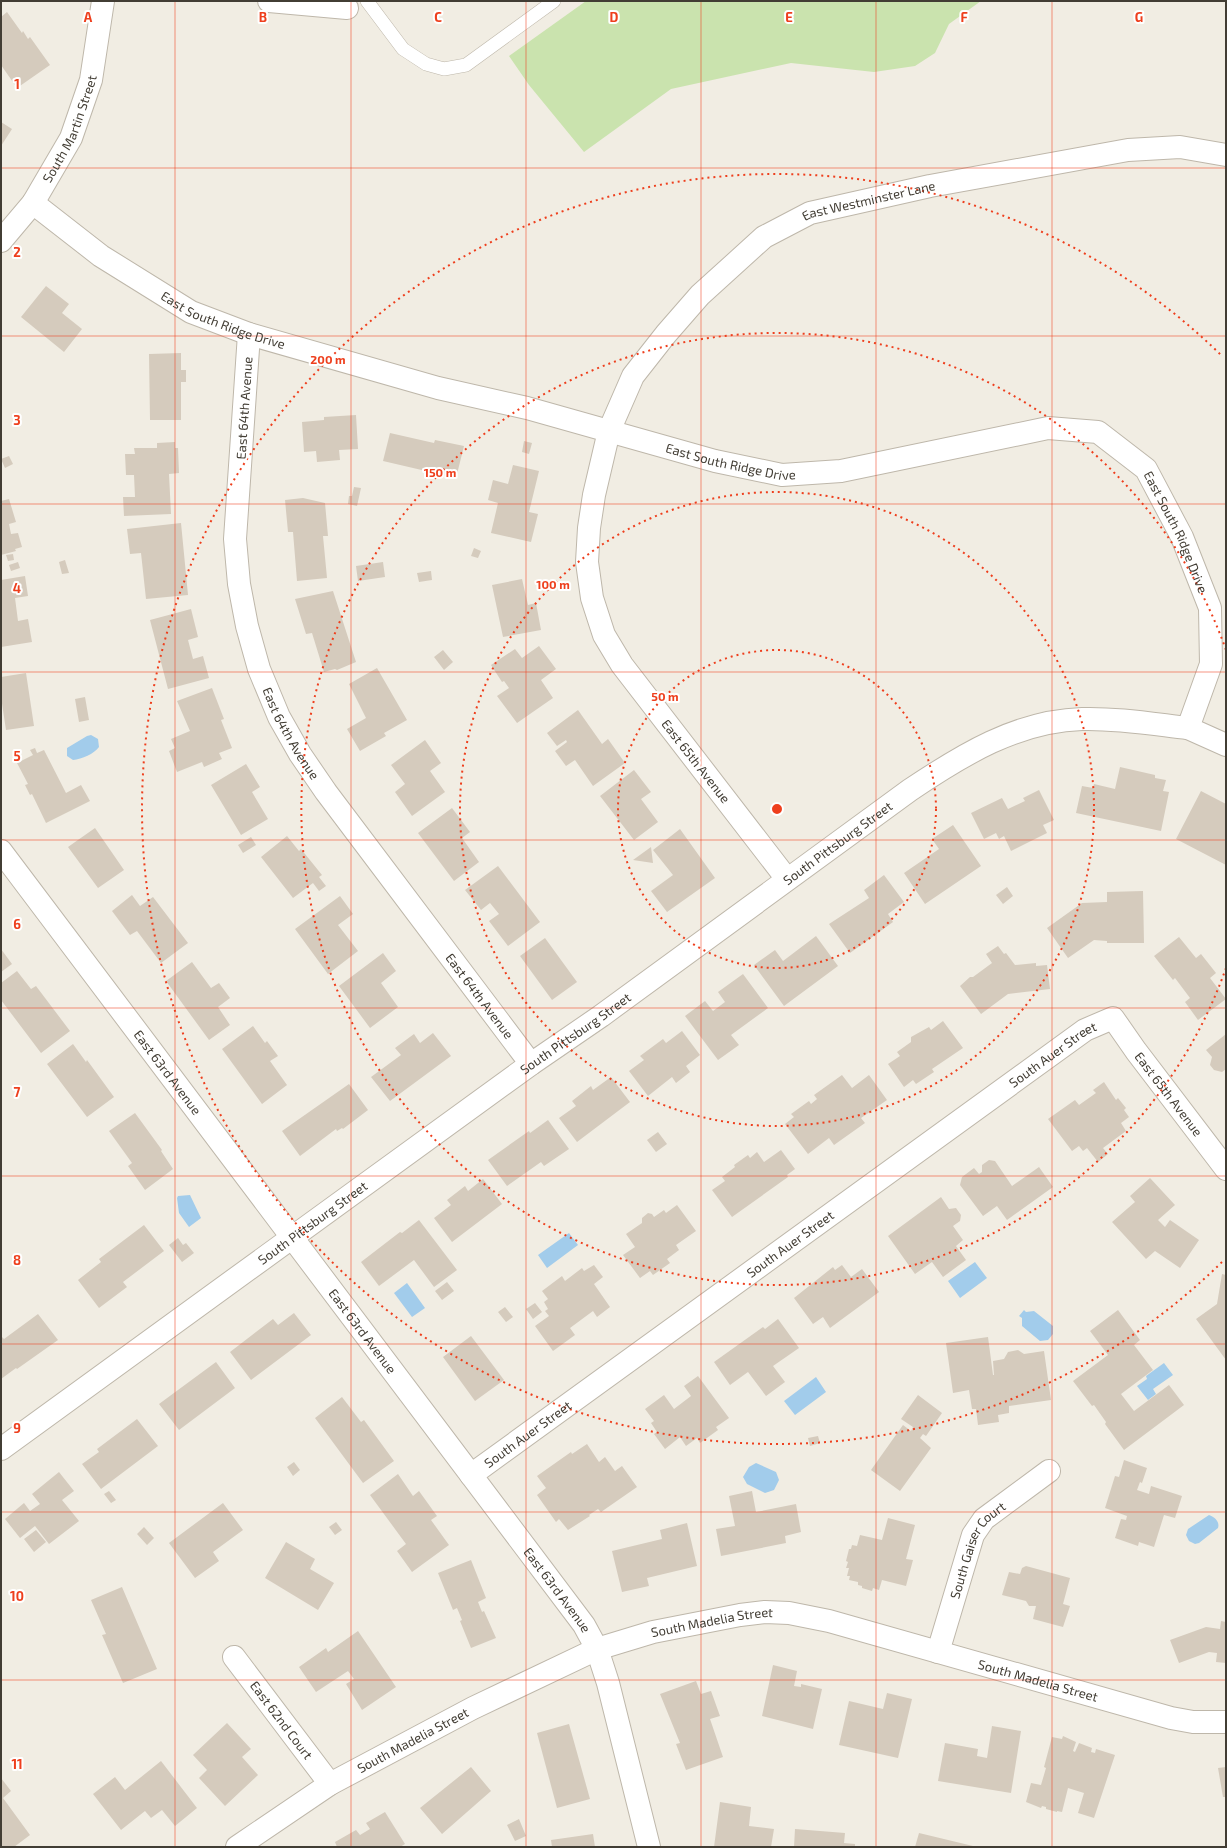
<svg xmlns="http://www.w3.org/2000/svg" width="1227" height="1848" viewBox="0 0 1227 1848" font-family="'Exo 2',sans-serif">
<style>
.green{fill:#cae3ae}
.water{fill:#a2cceb}
.building{fill:#d5cbbd}
.lines{fill:none;stroke-linecap:round;stroke-linejoin:round}
.service-casing{stroke:#beb7aa;stroke-width:14}
.minor-casing{stroke:#beb7aa;stroke-width:24}
.service{stroke:#fff;stroke-width:13}
.minor{stroke:#fff;stroke-width:22}
.grid{fill:none;stroke:#ee3f1d;stroke-width:1;stroke-opacity:0.55}
.ring{fill:none;stroke:#ee3f1d;stroke-width:2;stroke-dasharray:2 4}
.labels{text-anchor:middle;stroke-width:4;stroke-linejoin:round;paint-order:stroke}
.street-label{font-size:13px;fill:#423d34;stroke:#fff}
.grid-label{font-size:13px;text-anchor:middle;font-weight:bold;fill:#ee3f1d;stroke:#fff;stroke-width:4;stroke-linejoin:round;paint-order:stroke}
.centre{fill:#ee3f1d;stroke:#fff;stroke-width:2}
.ring-label{font-size:12px;text-anchor:middle;font-weight:bold;fill:#ee3f1d;stroke:#fff;stroke-width:4;stroke-linejoin:round;paint-order:stroke}
</style>
<rect width="100%" height="100%" fill="#f1ede3"/>
<path class="green" d="M586 1H981L949 24 935 53 915 66 874 72 791 63 671 89 584 152 529 85 509 56Z"/>
<path class="water" d="M91 735 98 739 99 747C94 754 82 759 73 760L67 756V748L87 736Z
M190 1195 201 1218 189 1227 179 1213 177 1198 178 1196Z
M569 1233 578 1245 547 1268 538 1255Z
M975 1262 987 1278 960 1298 948 1281Z
M407 1283 425 1308 412 1317 394 1293Z
M1024 1310 1026 1312 1034 1311 1053 1326V1334L1048 1340 1040 1341 1022 1326V1318L1019 1316Z
M1164 1363 1173 1375 1153 1389 1156 1394 1148 1400 1137 1386 1147 1379 1146 1376Z
M816 1377 826 1392 795 1415 784 1401Z
M756 1463 776 1472 779 1480 774 1490 765 1493 747 1484 743 1477 749 1467Z
M1209 1515C1215 1517 1220 1522 1218 1528L1199 1543 1195 1544 1189 1541 1186 1535 1188 1529Z"/>
<path class="building" d="M7 12 22 33 23 31 28 39 30 37 50 65 17 88 1 65V17Z
M1 122 12 129 1 146Z
M46 286 69 304 62 313 82 329 64 352 21 317Z
M181 353V370H186V382H181V420H150L149 354Z
M356 415 358 449 339 450 340 460 317 462 316 451 304 452 302 422 324 420V417Z
M390 433 434 443 435 440 464 446 456 478 383 461Z
M524 441 532 443 529 454 522 452Z
M175 442V448H178L179 473 169 474 171 514 124 516 123 497H135L134 475H126L125 454H135L134 448H157V443Z
M9 456 13 464 5 468 1 459Z
M513 465 539 471 529 512 538 514 531 542 491 533 498 503 488 500 493 480 508 484Z
M354 487 361 488 357 506 348 504 349 496H352Z
M303 498 325 503 328 536H323L327 578 297 581 293 532H288L285 500Z
M9 499 16 522 9 524 11 534 18 533 22 547 15 549 16 551 1 555V501Z
M181 523 188 595 146 599 141 553 130 554 127 529Z
M474 548 481 551 478 558 471 556Z
M13 554 14 560 8 561 6 555Z
M65 560 69 573 62 574 59 562Z
M18 562 20 568 11 571 9 565Z
M383 562 385 577 358 581 356 566Z
M431 571 432 580 419 582 417 573Z
M25 576 28 596 15 598 18 621 28 619 32 642 1 647V580Z
M522 579 528 605 536 603 541 630 503 637 492 585Z
M333 591 356 662 337 670 335 669 324 672 312 633 306 634 295 599Z
M191 609 198 637 188 640 193 659 203 656 209 678 168 689 150 620Z
M539 646 556 669 541 680 553 698 517 723 497 696 509 688 504 681 502 682 491 665 515 649 522 658Z
M443 650 453 662 444 670 434 657Z
M377 668 407 720 384 733 386 736 360 751 347 729 366 718 349 684Z
M26 673 34 726 6 730 1 697V677Z
M212 688 224 719 221 720 232 748 219 753 222 759 204 767 202 762 177 772 169 751 175 748 171 739 190 731 177 701Z
M85 697 89 720 79 722 75 699Z
M578 710 602 744 608 739 625 763 593 786 575 760 566 766 555 751 567 742 566 740 557 746 547 733Z
M425 740 441 763 430 771 445 792 412 816 395 792 405 784 391 765Z
M35 748 37 753 44 750 66 793 81 785 90 801 46 823 32 794 30 795 25 785 28 784 17 763 33 755 30 750Z
M246 764 260 787 252 792 268 819 241 835 211 785Z
M1120 767 1155 775V778L1166 780 1163 791 1169 792 1161 831 1076 813 1082 786 1093 788 1094 784 1115 789Z
M634 770 651 792 641 799 658 822 634 840 600 796Z
M1039 790 1054 820 1043 825 1047 833 1011 851 1004 836 999 839 996 833 984 839 971 813 1002 798 1008 809 1025 801 1023 798Z
M1201 791 1226 804V865L1176 839Z
M452 808 470 832 462 838 479 862 454 881 418 833Z
M953 825 981 866 925 904 904 873 939 849 932 839Z
M95 828 124 870 98 888 68 847Z
M680 829 715 878 667 912 651 891 673 875 653 850Z
M287 836 299 851 301 849 322 875 319 877 326 886 319 891 313 883 293 898 261 857Z
M251 837 256 845 243 853 238 845Z
M651 847 653 863 633 860Z
M498 866 540 922 508 946 489 921 499 914 490 903 481 910 465 890Z
M884 875 904 902 888 914 893 922 850 953 829 924 869 898 864 890Z
M1007 887 1013 896 1003 904 996 895Z
M1143 891 1144 943H1107V941L1094 940 1068 958 1047 928 1082 903 1107 902V892Z
M132 895 140 906 153 897 188 943 161 963 137 931 130 935 112 911Z
M340 896 353 914 338 925 358 951 328 974 295 929Z
M816 936 838 966 784 1006 754 965 775 950 783 961Z
M1179 937 1196 958 1201 954 1216 973 1210 978 1226 999 1198 1020 1185 1002 1190 998 1175 978 1173 980 1154 956Z
M545 938 577 982 552 1000 520 956Z
M998 946 1004 954 1006 953 1015 965 1036 963V966L1047 965 1050 989 1008 994 981 1014 960 986 970 977H973L992 963 986 954Z
M1 949 12 964 1 972Z
M383 953 396 971 381 983 398 1007 370 1028 339 986Z
M192 962 211 988 219 983 230 998 218 1007 230 1025 209 1040 166 981Z
M17 971 31 989 36 986 70 1031 41 1053 1 1000V983Z
M743 974 768 1008 731 1035 739 1045 718 1060 685 1016 705 1001 713 1011 725 1002 718 992Z
M943 1021 963 1048 932 1069 934 1072 916 1084 913 1080 904 1087 888 1064 900 1056 897 1052 911 1042V1037L929 1027 931 1030Z
M253 1026 265 1043 267 1041 278 1056 270 1061 287 1085 262 1104 222 1049Z
M682 1031 700 1055 686 1066 690 1072 676 1083 672 1077 648 1096 629 1071 644 1060 640 1056 663 1039 666 1043Z
M433 1033 451 1056 390 1101 371 1077 401 1055 395 1048 414 1034 420 1043Z
M1226 1034V1069L1222 1072 1214 1070 1210 1065 1212 1057 1206 1050Z
M73 1044 86 1062 87 1060 114 1097 87 1117 47 1064Z
M842 1075 852 1088 869 1075 887 1100 861 1118 865 1123 834 1145 829 1138 808 1154 785 1124 794 1117 791 1114 809 1101 811 1104 817 1099 814 1095Z
M611 1077 630 1102 577 1142 559 1118 576 1106 572 1101 591 1086 593 1090Z
M1104 1082 1116 1100 1118 1098 1126 1108 1124 1110 1129 1117 1121 1123 1126 1131 1103 1148 1108 1154 1098 1162 1087 1148 1083 1151 1079 1146 1072 1151 1048 1119 1075 1100 1079 1105 1096 1093 1093 1090Z
M349 1084 368 1110 343 1129 342 1128 337 1131 336 1129 300 1156 282 1131Z
M135 1113 162 1150 161 1151 173 1169 145 1190 128 1166 132 1163 109 1131Z
M548 1120 569 1149 544 1166 541 1162 507 1186 488 1160 529 1131 530 1133Z
M658 1132 667 1144 656 1152 647 1140Z
M781 1150 795 1169 787 1175 788 1177 732 1217 712 1190 725 1181 722 1177 735 1167 734 1165 748 1155 750 1158 757 1152 764 1162Z
M989 1160 995 1161 1012 1186 1039 1167 1053 1187 1007 1220 997 1206 983 1216 960 1185 962 1177 974 1168 979 1174 982 1172V1165Z
M1150 1178 1175 1205 1158 1220 1165 1227 1170 1220 1199 1240 1180 1268 1155 1251 1146 1259 1112 1222 1135 1202 1130 1196Z
M483 1179 502 1204 452 1242 434 1218 451 1205 447 1200 465 1186 468 1191Z
M941 1197 949 1209 956 1208 961 1215 960 1221 953 1226 963 1240 956 1246 966 1260 943 1277 932 1262 915 1274 888 1236Z
M677 1205 696 1231 676 1245 679 1250 667 1259 670 1263 653 1275 650 1271 640 1278 623 1255 635 1247 626 1234 642 1223V1218L648 1213 652 1214 654 1217 664 1210 666 1213Z
M419 1220 457 1270 434 1287 414 1260 379 1286 361 1262 400 1232 402 1233Z
M144 1225 164 1251 123 1282 127 1287 99 1308 78 1280 101 1262 99 1259Z
M178 1238 183 1245 186 1243 194 1253 182 1262 169 1245Z
M594 1265 603 1277 594 1284 610 1307 597 1317 593 1311 570 1328 575 1335 553 1351 535 1326 549 1316 545 1311 548 1309 544 1302 548 1299 542 1291 562 1276 565 1281 582 1268 584 1271Z
M842 1265 851 1277 862 1269 879 1292 830 1328 823 1317 813 1324 794 1298 833 1267 835 1270Z
M1222 1274 1226 1275V1360L1196 1319 1217 1304Z
M447 1282 454 1291 442 1300 435 1291Z
M535 1303 542 1312 533 1319 526 1309Z
M505 1307 513 1317 506 1322 498 1312Z
M1118 1310 1140 1340 1134 1345 1153 1370 1121 1394 1134 1411 1169 1385 1184 1405 1124 1450 1105 1424 1106 1422 1094 1405 1092 1406 1073 1381 1108 1355 1090 1331Z
M294 1313 311 1335 251 1380 230 1352 273 1319 278 1325Z
M38 1314 58 1340 17 1369 16 1368 1 1379V1336L4 1339Z
M778 1319 799 1348 773 1366 785 1382 766 1396 748 1372 730 1385 714 1362 763 1327 765 1329Z
M471 1336 504 1380 475 1401 443 1357Z
M988 1337 993 1375H994L993 1361 1004 1359 1008 1352 1018 1350 1024 1354 1044 1351 1051 1400 1009 1406V1413L998 1415 999 1422 978 1425 976 1409H972L969 1390 953 1393 946 1343Z
M216 1362 235 1388 179 1430 159 1404Z
M698 1376 729 1418 716 1427 718 1430 700 1443 697 1438 686 1446 680 1437 665 1449 654 1434 657 1432 651 1423 654 1421 645 1409 664 1395 674 1409 691 1396 684 1386Z
M918 1395 942 1413 926 1436 923 1434 920 1438 931 1448 900 1491 871 1470 903 1425 911 1431 913 1427 901 1419Z
M342 1397 361 1422 364 1420 394 1461 363 1483 315 1418Z
M137 1419 158 1446 101 1489 82 1464 99 1452 97 1449Z
M818 1436 820 1443 810 1446 808 1438Z
M587 1444 599 1462 605 1457 615 1471 622 1466 637 1487 601 1512 598 1509 589 1515 590 1516 568 1530 559 1519 556 1522 537 1495 546 1488 537 1476 571 1452 572 1454Z
M1124 1460 1147 1468 1142 1483 1140 1482 1137 1490 1149 1494 1151 1486 1182 1496 1175 1518 1164 1515 1154 1547 1139 1542 1138 1546 1115 1538 1121 1519 1126 1520 1127 1516 1105 1508 1115 1476 1119 1477Z
M294 1462 300 1470 293 1476 287 1467Z
M59 1472 74 1491 62 1500 79 1521 49 1544 35 1526 20 1538 5 1519 24 1503 30 1511 40 1504 32 1494Z
M398 1474 413 1496 419 1491 437 1516 431 1520 449 1545 412 1572 397 1551 406 1544 370 1495Z
M109 1491 116 1500 111 1503 104 1494Z
M752 1491 756 1512 796 1504 801 1532 785 1536 786 1543 721 1556 716 1529 735 1526 729 1496Z
M223 1503 243 1530 213 1552 219 1561 195 1578 169 1543Z
M888 1518 915 1525 906 1559 913 1560 906 1586 882 1580 879 1590 873 1588 872 1591 862 1588V1586L858 1585V1582L849 1580 850 1576H847L849 1568H846L848 1562 846 1561 849 1549H851L852 1545 857 1546 860 1535 882 1540Z
M336 1522 342 1530 335 1535 329 1527Z
M687 1523 697 1566 647 1578 649 1586 622 1592 612 1551 662 1539 660 1530Z
M144 1527 154 1538 147 1545 137 1534Z
M36 1530 46 1542 34 1552 24 1539Z
M286 1542 315 1559 310 1569 334 1583 318 1610 265 1578Z
M471 1560 486 1598 478 1602 482 1612 484 1611 496 1638 471 1648 460 1621 462 1620 457 1608 453 1610 438 1573Z
M1026 1566 1070 1578 1063 1604 1070 1606 1063 1627 1033 1619 1036 1606H1029L1026 1601 1002 1595 1009 1572 1020 1574 1022 1568Z
M122 1587 157 1669 123 1683 102 1635 106 1634 91 1600Z
M1221 1621 1226 1622V1663L1216 1662 1217 1653 1209 1652 1179 1663 1170 1640 1206 1627 1220 1629Z
M358 1631 396 1687 362 1710 346 1684 354 1679 348 1671 316 1692 299 1667 326 1648 328 1652Z
M773 1665 797 1671 794 1686 801 1687V1684L822 1689 813 1729 762 1716Z
M696 1681 701 1694 711 1691 720 1716 710 1719 723 1757 686 1770 676 1744 680 1743 660 1694Z
M887 1693 912 1699 898 1758 839 1745 849 1701 883 1709Z
M227 1723 251 1749 242 1757 258 1775 225 1806 199 1778 207 1770 193 1755Z
M569 1724 590 1799 557 1808 537 1733Z
M992 1726 1021 1731 1011 1793 938 1781 945 1743 978 1749 977 1756 987 1758Z
M1063 1736 1076 1742 1073 1751 1075 1752 1079 1743 1092 1748 1091 1752 1095 1753 1096 1749 1115 1755 1094 1818 1078 1813 1084 1793 1068 1788 1062 1812 1057 1811V1812L1046 1809V1807L1042 1806 1041 1808 1026 1802 1031 1783 1041 1785 1046 1768 1044 1767 1052 1737 1062 1739Z
M161 1761 197 1808 175 1826 162 1810 151 1818 145 1811 121 1830 93 1794 115 1777 125 1790Z
M471 1767 491 1791 442 1834 420 1808Z
M1226 1767V1797H1223L1218 1768Z
M1 1778 11 1791 3 1798 30 1835 14 1847H1Z
M720 1802 751 1807 749 1826 774 1829 771 1847H714Z
M385 1812 405 1844 400 1847H337L335 1842 356 1830 360 1835 370 1829 366 1823Z
M519 1819 526 1836 515 1841 507 1825Z
M795 1829 845 1833 844 1843 855 1844V1847H794Z
M919 1833 973 1846V1847H915Z
M593 1834 595 1847H552L551 1840Z"/>
<g class="lines">
<g class="service-casing">
<path id="service" d="M367 1 403 49 426 64 444 69 466 65 554 1"/>
</g>
<g class="minor-casing">
<g id="minor">
<path d="M269 1 347 8"/>
<path id="s1" d="M33 203 101 256 191 312 249 334 438 388 527 408 715 461 782 475 841 471 1048 428 1098 432 1146 469 1182 537 1210 608 1211 664 1188 728 1226 745"/>
<path id="s2" d="M1 241 33 203 71 138 91 80 103 1"/>
<path id="s3" d="M249 334 235 539 239 584 247 626 259 669 279 717 300 754 326 792 531 1064"/>
<path id="s4" d="M1 851 584 1625 597 1649 608 1683 649 1847"/>
<path id="s5" d="M787 879 622 665 604 635 592 598 587 562 589 528 594 495 609 431 633 376 666 334 700 295 764 237 810 213 930 186 1128 150 1180 147 1226 155"/>
<path id="s6" d="M1 1449 531 1064 601 1016 910 790C962 755 1017 721 1082 719 1117 718 1153 724 1188 728"/>
<path id="s7" d="M471 1475 1085 1030 1113 1018 1136 1051 1226 1169"/>
<path id="s8" d="M938 1652 973 1535 984 1519 1049 1471"/>
<path id="s9" d="M234 1657 330 1784"/>
<path id="s10" d="M237 1847 330 1784 473 1708 597 1649 653 1632 740 1615 765 1612 789 1613 829 1621 1171 1718 1193 1722H1226"/>
</g>
</g>
<use href="#service" class="service"/>
<use href="#minor" class="minor"/>
</g>
<path class="grid" d="M175 1V1847M351 1V1847M526 1V1847M701 1V1847M876 1V1847M1052 1V1847M1 168H1226M1 336H1226M1 504H1226M1 672H1226M1 840H1226M1 1008H1226M1 1176H1226M1 1344H1226M1 1512H1226M1 1680H1226"/>
<g class="ring">
<circle cx="777" cy="809" r="159"/>
<circle cx="777" cy="809" r="317"/>
<path d="M1226 968A476 476 0 1 1 1226 650"/>
<path d="M1222 1262A635 635 0 1 1 1222 356"/>
</g>
<g class="labels">
<g class="street-label">
<text dy="5" stroke="none"><textPath href="#s2" startOffset="133">South Martin Street</textPath></text>
<text dy="5" stroke="none"><textPath href="#s5" startOffset="877">East Westminster Lane</textPath></text>
<text dy="5" stroke="none"><textPath href="#s1" startOffset="225">East South Ridge Drive</textPath></text>
<text transform="translate(244 408) rotate(-86)" y="5">East 64th Avenue</text>
<text dy="5" stroke="none"><textPath href="#s1" startOffset="753">East South Ridge Drive</textPath></text>
<text dy="5" stroke="none"><textPath href="#s1" startOffset="1257">East South Ridge Drive</textPath></text>
<text dy="5" stroke="none"><textPath href="#s3" startOffset="410">East 64th Avenue</textPath></text>
<text transform="translate(696 761) rotate(52)" y="5">East 65th Avenue</text>
<text dy="5" stroke="none"><textPath href="#s6" startOffset="1033">South Pittsburg Street</textPath></text>
<text dy="5" stroke="none"><textPath href="#s3" startOffset="734">East 64th Avenue</textPath></text>
<text dy="5" stroke="none"><textPath href="#s6" startOffset="709">South Pittsburg Street</textPath></text>
<text dy="5" stroke="none"><textPath href="#s7" startOffset="718">South Auer Street</textPath></text>
<text dy="5" stroke="none"><textPath href="#s4" startOffset="277">East 63rd Avenue</textPath></text>
<text dy="5" stroke="none"><textPath href="#s7" startOffset="883">East 65th Avenue</textPath></text>
<text dy="5" stroke="none"><textPath href="#s6" startOffset="385">South Pittsburg Street</textPath></text>
<text dy="5" stroke="none"><textPath href="#s7" startOffset="394">South Auer Street</textPath></text>
<text dy="5" stroke="none"><textPath href="#s4" startOffset="601">East 63rd Avenue</textPath></text>
<text dy="5" stroke="none"><textPath href="#s7" startOffset="70">South Auer Street</textPath></text>
<text dy="5" stroke="none"><textPath href="#s8" startOffset="111">South Gaiser Court</textPath></text>
<text dy="5" stroke="none"><textPath href="#s4" startOffset="925">East 63rd Avenue</textPath></text>
<text dy="5" stroke="none"><textPath href="#s10" startOffset="530">South Madelia Street</textPath></text>
<text dy="5" stroke="none"><textPath href="#s10" startOffset="866">South Madelia Street</textPath></text>
<text dy="5" stroke="none"><textPath href="#s9" startOffset="79">East 62nd Court</textPath></text>
<text dy="5" stroke="none"><textPath href="#s10" startOffset="206">South Madelia Street</textPath></text>
</g>
</g>
<g class="grid-label">
<text x="88" y="22">A</text>
<text x="263" y="22">B</text>
<text x="438" y="22">C</text>
<text x="614" y="22">D</text>
<text x="789" y="22">E</text>
<text x="964" y="22">F</text>
<text x="1139" y="22">G</text>
<text x="17" y="89">1</text>
<text x="17" y="257">2</text>
<text x="17" y="425">3</text>
<text x="17" y="593">4</text>
<text x="17" y="761">5</text>
<text x="17" y="929">6</text>
<text x="17" y="1097">7</text>
<text x="17" y="1265">8</text>
<text x="17" y="1433">9</text>
<text x="17" y="1601">10</text>
<text x="17" y="1769">11</text>
</g>
<circle cx="777" cy="809" r="6" class="centre"/>
<g class="ring-label">
<text x="328" y="364">200 m</text>
<text x="440" y="477">150 m</text>
<text x="553" y="589">100 m</text>
<text x="665" y="701">50 m</text>
</g>
<rect width="1227" height="1848" fill="none" stroke="#423d34" stroke-width="4"/>
</svg>
